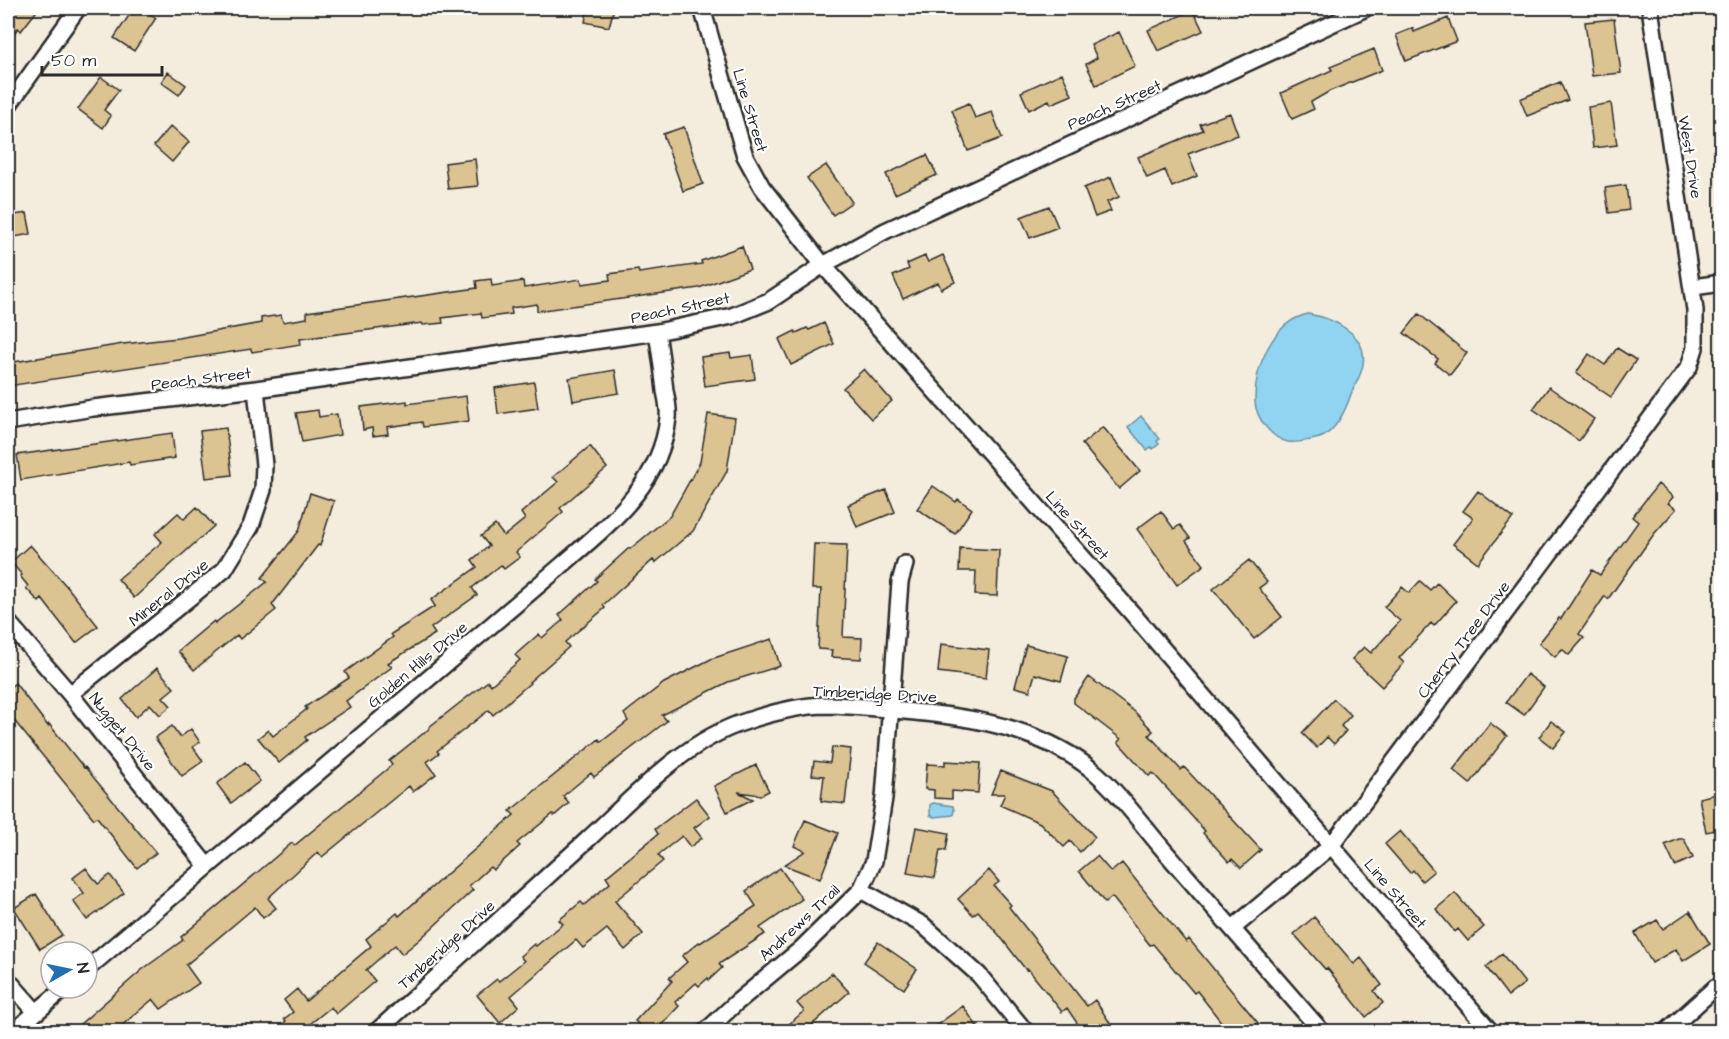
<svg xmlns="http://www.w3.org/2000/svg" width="1729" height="1039" viewBox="0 0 1729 1039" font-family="'Architects Daughter',sans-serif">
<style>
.water{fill:#90d4f1;stroke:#6890a2;stroke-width:1.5}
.building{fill:#dcc392;stroke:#2b2b2b;stroke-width:1.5}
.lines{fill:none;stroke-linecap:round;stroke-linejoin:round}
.street-casing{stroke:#2b2b2b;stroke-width:20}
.street{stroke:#fff;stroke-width:15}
.labels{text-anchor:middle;stroke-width:4.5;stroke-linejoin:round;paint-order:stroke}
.street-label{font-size:16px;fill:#2b2b2b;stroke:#fff}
</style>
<rect width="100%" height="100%" fill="#f4edde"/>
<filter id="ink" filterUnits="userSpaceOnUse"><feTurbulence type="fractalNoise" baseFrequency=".0167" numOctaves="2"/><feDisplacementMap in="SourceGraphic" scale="12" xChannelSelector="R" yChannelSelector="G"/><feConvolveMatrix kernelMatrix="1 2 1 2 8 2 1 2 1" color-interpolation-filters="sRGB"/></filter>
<g filter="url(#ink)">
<path class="water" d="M1308 314C1333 318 1368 334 1363 364 1362 374 1355 385 1351 394 1346 409 1338 427 1324 436 1321 438 1315 439 1311 440 1305 441 1295 443 1288 442 1272 439 1256 418 1255 402 1254 368 1272 322 1308 314Z
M1141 416 1160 439 1157 441 1159 444 1153 449 1151 447 1147 450 1128 427Z
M933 803 953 806 954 810 953 815 934 817 930 815V805Z"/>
<path class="building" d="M8 8H39L21 31 18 28 8 42Z
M134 8H141L156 18 134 51 114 38Z
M588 8H614L609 27 585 22Z
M1193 10 1203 31 1158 51 1148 30Z
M1448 18 1457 41 1406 61 1396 35 1413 28 1414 32Z
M1614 19 1621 73 1592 76 1585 22Z
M1119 32 1135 66 1096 85 1086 64 1097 58 1091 45Z
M1374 49 1382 70 1330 91 1311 102 1314 109 1292 119 1281 93 1332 70 1330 67Z
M168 72 186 85 179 95 161 82Z
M1062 73 1072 95 1051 104 1049 100 1029 110 1021 92Z
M101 77 119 90 104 110 111 116 103 128 78 109Z
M1560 82 1568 100 1527 116 1520 99Z
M969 103 975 118 992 112 1002 138 968 151 952 110Z
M1611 103 1617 145 1593 148 1588 107Z
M1230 113 1238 135 1188 154 1197 176 1172 187 1165 170 1147 178 1138 157 1203 130 1200 124Z
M171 126 189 142 172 162 154 146Z
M684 127 703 184 683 191 663 134Z
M927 155 937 175 895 194 886 174Z
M475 159 478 186 448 189 445 163Z
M826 165 852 202 833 215 807 178Z
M1111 177 1119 197 1107 202 1111 211 1095 217 1084 188Z
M1626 185 1629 210 1609 213 1605 188Z
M1049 206 1058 227 1030 238 1021 217Z
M27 213 31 234 8 238V216Z
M742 246 750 269 699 288 537 311V304L511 308 512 314 482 318 481 313 442 318 443 323 423 325 422 323 300 339 301 344 252 352 251 349 8 386V363L123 344 178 338 261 323V318L281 315 283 322 307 318V312L477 288 476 281 491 279 492 286 523 281 524 288 581 279 582 284 610 280 609 274 638 270 639 273 702 264 701 261Z
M943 255 955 282 941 289 938 282 903 299 893 276 909 269 907 264 925 256 928 262Z
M1419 314 1467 353 1450 375 1435 363 1438 359 1404 333Z
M824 323 834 344 791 365 779 339 795 331 796 333 807 328 809 330Z
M1617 348 1636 360 1611 397 1576 373 1589 354 1605 365Z
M730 353 731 358 752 355 755 379 705 386 701 357Z
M864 369 892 401 871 419 843 388Z
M615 370 619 393 573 401 569 378Z
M534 382 538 408 498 414 495 388Z
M1549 387 1594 419 1579 441 1533 409Z
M466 396 469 421 423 427 422 422 387 427 388 434 373 436 372 428 363 430 361 407 407 401V404Z
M318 410 319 417 337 414 340 435 302 442 296 413Z
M708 414 735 418 727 471 693 531 655 563 653 560 603 605 605 608 565 642 569 647 529 682 530 683 493 715 489 710 437 751 439 753 427 762 436 774 413 792 409 786 322 857 318 852 268 898 276 908 263 918 255 907 186 965 199 983 161 1009 153 999 114 1032H71L143 969 183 940 181 937 292 843 295 845 392 765 389 761 430 728 429 727 488 681 491 685 520 660 515 655 539 634 542 638 563 620 559 615 597 581 595 579 629 548 630 549 670 516 700 462Z
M1103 427 1140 471 1119 489 1082 444Z
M226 428 232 475 206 478 200 431Z
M172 433 175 458 130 465 129 462 21 480 17 455Z
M590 446 607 468 560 508 563 512 516 552 520 557 504 569 501 565 472 588 477 595 431 628 435 634 388 663 392 667 346 701 350 707 305 737 307 740 279 763 258 738 268 730 273 736 307 709 305 707 349 678 345 672 393 637 391 634 435 606 431 600 477 567 472 560 489 546 481 536 495 525 504 536 525 519 521 513 558 482 553 477Z
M1658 484 1673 497 1668 503 1676 509 1654 534 1608 599 1605 596 1579 634 1584 638 1569 655 1562 649 1555 657 1539 643 1559 618 1561 619 1592 570 1600 575 1638 522 1632 517Z
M933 486 956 502 958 499 972 509 955 534 917 509Z
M886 490 895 512 857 527 848 505Z
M1478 491 1513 518 1478 563 1453 544 1473 518 1463 511Z
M310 493 334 501 320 546 318 545 272 605 276 610 240 639 237 635 194 670 178 651 214 621 215 623 267 582 262 578 299 531Z
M197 507 214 526 134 598 118 579 162 542 155 534 178 513 184 519Z
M1161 511 1174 529 1180 525 1190 538 1186 541 1204 565 1177 585 1137 529Z
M814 544 847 545 843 637 862 638 861 659 831 657 832 650 818 649 821 589H812Z
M30 545 69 589 98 626 76 643 42 599 39 602 26 588 28 586 20 576 22 575 11 562Z
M960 548 999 550 997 596 975 595 976 571H959Z
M1249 560 1267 582 1259 588 1282 617 1254 639 1213 589Z
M1420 581 1430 590 1437 583 1456 601 1434 626 1431 623 1409 647 1399 658 1404 663 1382 687 1352 659 1364 647 1371 653 1400 621 1384 607 1402 587 1409 593Z
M772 639 780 666 728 682 662 715 667 721 594 777 591 773 563 796 569 803 554 816 553 814 517 843 520 846 493 870 490 867 469 886 473 890 419 940 402 954 395 945 366 970 375 981 336 1014 331 1007 300 1032H273L286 1021 284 1019 293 1012 284 1000 297 989 306 1001 371 946 366 939 397 913 399 916 514 815 510 811 599 739 601 742 628 721 624 714 630 709 664 683 711 659Z
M941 644 989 650 986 678 938 672Z
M1026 645 1068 656 1061 681 1035 674 1030 691 1015 687Z
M157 668 174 688 163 697 171 706 160 715 150 704 136 717 122 699Z
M1527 674 1544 687 1524 715 1506 702Z
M1089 677 1135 712 1153 731 1149 735 1181 770 1184 767 1261 850 1241 868 1232 859 1229 862 1203 833 1205 831 1153 773 1149 776 1118 742 1121 739 1074 703V698Z
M15 683 48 726 49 724 84 768 85 767 156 853 137 868 97 817 94 819 8 713V689Z
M1334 699 1351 715 1341 726 1346 731 1334 744 1327 737 1317 748 1302 733Z
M1551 721 1566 732 1553 748 1539 737Z
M1490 723 1507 736 1470 784 1453 770Z
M172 726 180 737 191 729 200 742 193 747 203 761 182 776 155 738Z
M832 747 851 749 845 804 821 801 824 776 812 775 814 761 830 763Z
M945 761 980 763 978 793 952 791V799L934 798V790L925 789 927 764 945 765Z
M245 762 260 781 231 803 217 784Z
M756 765 769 791 761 795 738 792 753 799 727 812 714 786Z
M1001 771 1052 791 1095 837 1080 852 1070 841 1064 847 1040 823 1000 805 1005 794H991Z
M1720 793 1722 829 1706 832 1699 798Z
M696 798 710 816 694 828 702 838 690 847 682 836 658 855 663 861 615 901 643 934 625 950 607 929 583 948 576 940 511 996 519 1006 500 1023 477 995 497 979 499 981 524 961 520 956 534 944 536 946 563 924 559 920 581 902 584 905 610 883 606 877 658 834 655 829Z
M805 820 838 833 820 879 784 865 805 851 794 846Z
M916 827 949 833 946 850H940L935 878 907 873Z
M1400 831 1434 871 1422 881 1413 870 1410 873 1385 844Z
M1679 839H1684L1693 858 1675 866 1665 845Z
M1097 856 1111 872 1122 863 1186 942 1189 939 1258 1023 1247 1032H1229L1197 991 1194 993 1153 944 1150 945 1112 897 1105 903 1079 871Z
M86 868 98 884 110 875 124 893 87 920 73 901 84 893 73 878Z
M780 868 802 899 760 928 765 934 719 964 722 968 709 980 708 978 699 986 696 983 675 1002 679 1006 655 1032H646L635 1021 672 981 669 978 687 962 682 956 699 942 700 943 756 906 746 891Z
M989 870 999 882 994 886 1011 905 1009 907 1087 1006 1095 1000 1116 1032H1083L1067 1008 1062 1012 1028 969 1026 970 999 935 978 911 973 915 958 899Z
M1455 893 1484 927 1468 941 1458 929 1455 932 1436 909Z
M36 894 62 935 40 949 14 908Z
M1690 911 1710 944 1683 961 1676 949 1652 963 1635 933 1657 920 1663 929Z
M1314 917 1354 964 1361 958 1382 985 1374 991 1383 1003 1366 1017 1327 968 1325 969 1294 934Z
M878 942 917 969 904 989 864 962Z
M1502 954 1525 983 1508 996 1486 967Z
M832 973 849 992 804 1032H780L804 1011 797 1003Z
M963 1006 981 1032H927Z"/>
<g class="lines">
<g class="street-casing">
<path id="street" d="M702 8 745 156 762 187 823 265 1131 612 1491 1032
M8 106 78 8
M1693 287 1722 283
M8 422 93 408 256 389 657 332 732 316 769 301 823 265 885 231 1366 8
M8 622 70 694 207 866
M70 694 224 570 251 526 263 490 264 465 256 389
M861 890 923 925 979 975 1026 1032
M1233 928 1331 846 1689 367 1695 348V310L1650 8
M87 969 561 566C608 525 661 485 668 418 669 410 667 400 665 391 663 371 660 352 657 332
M8 980 36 1012
M13 1032 65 988
M376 1032C446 969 515 906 585 842 633 798 683 741 747 721 771 713 798 706 823 705 857 705 891 710 925 713 986 719 1049 733 1097 774 1124 798 1144 828 1168 855 1220 914 1271 973 1322 1032
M705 1032 736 1003 801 949 861 890 874 861 884 798 900 582 905 564
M1666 1032 1716 987"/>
</g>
<use href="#street" class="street"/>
</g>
</g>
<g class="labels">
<g class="street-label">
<text transform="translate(1114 104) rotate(-24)" y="6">Peach Street</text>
<text transform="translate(751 110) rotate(73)" y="6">Line Street</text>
<text transform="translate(1691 157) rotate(81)" y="6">West Drive</text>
<text transform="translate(680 307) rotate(-12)" y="6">Peach Street</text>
<text transform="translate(201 378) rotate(-7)" y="6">Peach Street</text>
<text transform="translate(1078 525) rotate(48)" y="6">Line Street</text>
<text transform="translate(168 592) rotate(-39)" y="6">Mineral Drive</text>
<text transform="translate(1463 639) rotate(-53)" y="6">Cherry Tree Drive</text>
<text transform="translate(417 664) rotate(-40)" y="6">Golden Hills Drive</text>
<text transform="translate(875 693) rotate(3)" y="6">Timberidge Drive</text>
<text transform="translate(123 731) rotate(51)" y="6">Nugget Drive</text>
<text transform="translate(1396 893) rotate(49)" y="6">Line Street</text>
<text transform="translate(799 922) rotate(-43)" y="6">Andrews Trail</text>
<text transform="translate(446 944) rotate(-42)" y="6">Timberidge Drive</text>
</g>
</g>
<rect width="1729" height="1039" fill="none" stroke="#fff" stroke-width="30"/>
<rect x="15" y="15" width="1699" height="1009" fill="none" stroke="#2b2b2b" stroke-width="2" filter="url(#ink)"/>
<g transform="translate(69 970) rotate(81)"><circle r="28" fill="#ffffff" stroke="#aaaaaa" stroke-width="1.5"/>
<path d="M0-4.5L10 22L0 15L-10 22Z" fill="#1f6fb2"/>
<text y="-9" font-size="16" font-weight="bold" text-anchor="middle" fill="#2b2b2b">N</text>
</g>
<path d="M42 66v9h120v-9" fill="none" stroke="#2b2b2b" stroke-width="3"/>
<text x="51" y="66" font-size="18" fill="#2b2b2b" stroke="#ffffff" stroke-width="4.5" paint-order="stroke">50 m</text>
</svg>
